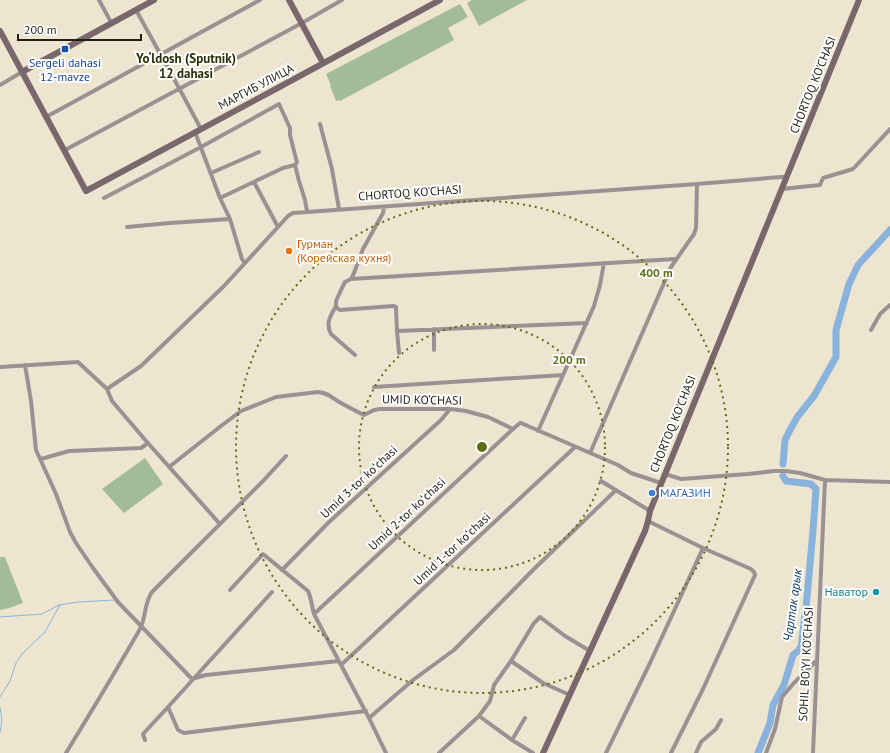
<svg xmlns="http://www.w3.org/2000/svg" width="890" height="753" viewBox="0 0 890 753" font-family="'PT Sans',sans-serif">
<style>
.green{fill:#a2bb98}
.lines{fill:none;stroke-linecap:round;stroke-linejoin:round}
.stream{stroke:#89b3dd;stroke-width:1}
.river{stroke:#89b3dd;stroke-width:7}
.street{stroke:#9b9192;stroke-width:4}
.secondary{stroke:#78686b;stroke-width:6}
.ring{fill:none;stroke:#5f6c16;stroke-width:2;stroke-dasharray:2 4}
.transit-dot{fill:#1a4fb4;stroke:#fff;stroke-width:1.5}
.food-dot{fill:#e8710a;stroke:#fff;stroke-width:1.5}
.shop-dot{fill:#3f7fe0;stroke:#fff;stroke-width:1.5}
.culture-dot{fill:#0f9aa8;stroke:#fff;stroke-width:1.5}
.labels{text-anchor:middle;stroke-width:4;stroke-linejoin:round;paint-order:stroke}
.transit-label{font-size:12px;fill:#164399;stroke:#fff}
.street-label{font-size:12px;fill:#201d15;stroke:#fff}
.food-label{font-size:12px;fill:#c56008;stroke:#fff;text-anchor:start}
.shop-label{font-size:12px;fill:#366cbe;stroke:#fff;text-anchor:start}
.culture-label{font-size:12px;fill:#0d838f;stroke:#fff;text-anchor:end}
.neighbourhood-label{font-size:13px;font-weight:bold;fill:#282e06;stroke:#fff}
.water-label{font-size:13px;font-style:italic;fill:#0c3b63;stroke:#fff}
.centre{fill:#5f6c16;stroke:#fff;stroke-width:2}
.ring-label{font-size:12px;text-anchor:middle;font-weight:bold;fill:#5f6c16;stroke:#fff;stroke-width:4;stroke-linejoin:round;paint-order:stroke}
</style>
<rect width="100%" height="100%" fill="#ede5d0"/>
<path class="green" d="M472 0H527L479 26 467 3Z
M460 4 468 17 448 28 454 40 340 101 339 100 336 101 330 86 331 85 326 74Z
M145 458 163 484 124 513 102 489Z
M0 557H5L23 603 9 608 0 610Z"/>
<g class="lines">
<path class="stream" d="M0 617 42 614 59 605 78 602 114 600
M0 697 10 681 16 663 22 654 45 632 60 605
M0 707 2 720 0 732"/>
<path class="river" d="M783 464 785 440 791 428 798 416 814 396 836 357V330L849 284 858 265 890 230
M758 753 770 723 773 705 784 685 793 655 798 651 801 647 806 608 813 531 816 489 811 484 786 481 783 476"/>
<path class="street" d="M99 0 112 24
M136 10 179 88 201 129
M0 85 22 72
M46 117 260 0
M320 124 332 169 339 209
M195 132 220 198 230 219 242 259 245 263
M65 150 302 23 342 0
M211 173 259 152
M254 182 278 227
M782 189 820 185 823 178 853 169 890 129
M104 198 201 147 279 104 290 128V135L295 155 297 162 295 165 299 181 305 200 307 211
M220 198 283 168 295 165
M384 207 383 213 363 249 354 273 351 279 345 282 342 288 336 301V306L338 309 340 310 393 306 396 307V309L397 331 587 323
M127 227 170 223 230 219
M351 279 675 259
M336 306C331 315 325 323 331 334L355 355
M434 329V350
M871 330 880 314 890 305
M397 331 399 353
M25 365 31 401 36 450 56 494 70 532 76 543 93 568 118 602 192 679 206 675 339 661
M0 367 78 362 107 389 112 401 147 442 220 524
M374 387 563 375
M107 389 141 366 224 286 278 227 288 216 293 213 697 184 781 177H786
M538 431 594 306 600 285 604 263
M590 453 671 267 694 234 696 228 697 184
M41 459 69 451 141 448 148 443
M169 467 221 426 241 411 276 397 318 392C329 393 332 398 341 403 348 407 356 411 364 415L374 410 380 409H450L466 411 488 417 513 429 520 423H521L618 465 631 473 661 483
M665 474 681 479 748 474 774 471H786L800 473 825 480 890 482
M601 481 650 511
M648 521 703 548 751 569 754 572 755 575 703 689 671 753
M282 570 329 522 441 420 450 409
M230 590 263 554 308 591C311 597 312 607 314 614L369 718 386 753
M314 614 513 429
M511 661 543 683 570 695
M341 665 575 447
M168 707 178 730 184 733 366 711
M479 716 512 740 533 753
M369 718 413 680 454 650 534 569 616 490
M145 740 143 734 168 707 272 592
M512 740 525 718
M66 753C91 712 116 671 140 629 146 618 144 603 152 592L263 481 286 456
M439 753 479 716 490 701 494 685 511 661 534 623 540 617 565 636 590 651
M606 753 650 663 703 548
M696 753 701 742 716 729 721 720
M766 753 775 729 782 697 793 684 816 661
M813 753 825 480"/>
<path class="secondary" d="M289 0 323 63
M0 31 86 191 272 91 440 0
M22 72 154 0
M543 753 645 531 648 521 650 511 859 0"/>
</g>
<g class="ring">
<circle cx="482" cy="447" r="123"/>
<circle cx="482" cy="447" r="246"/>
</g>
<rect class="transit-dot" x="61" y="45" width="8" height="8" rx="2"/>
<circle class="food-dot" cx="289" cy="251" r="4"/>
<circle class="shop-dot" cx="652" cy="493" r="4"/>
<circle class="culture-dot" cx="876" cy="592" r="4"/>
<g class="labels">
<g class="transit-label">
<text x="65" y="67">Sergeli dahasi<tspan x="65" dy="14">12-mavze</tspan></text>
</g>
<g class="street-label">
<text transform="translate(813 85) rotate(-68)" y="4">CHORTOQ KO'CHASI</text>
<text transform="translate(256 87) rotate(-28)" y="4">МАРГИБ УЛИЦА</text>
<text transform="translate(410 193) rotate(-4)" y="4">CHORTOQ KO'CHASI</text>
<text transform="translate(422 400) rotate(1)" y="4">UMID KO‘CHASI</text>
<text transform="translate(673 424) rotate(-68)" y="4">CHORTOQ KO'CHASI</text>
<text transform="translate(359 482) rotate(-43)" y="4">Umid 3-tor koʻchasi</text>
<text transform="translate(407 514) rotate(-43)" y="4">Umid 2-tor koʻchasi</text>
<text transform="translate(452 549) rotate(-43)" y="4">Umid 1-tor koʻchasi</text>
<text transform="translate(806 664) rotate(-87)" y="4">SOHIL BO'YI KO'CHASI</text>
</g>
<g class="food-label">
<text x="297" y="248">Гурман<tspan x="297" dy="14">(Корейская кухня)</tspan></text>
</g>
<g class="shop-label">
<text x="660" y="497">МАГАЗИН</text>
</g>
<g class="culture-label">
<text x="868" y="596">Наватор</text>
</g>
<g class="neighbourhood-label">
<text x="186" y="63">Yo‘ldosh (Sputnik)<tspan x="186" dy="15">12 dahasi</tspan></text>
</g>
<g class="water-label">
<text transform="translate(792 605) rotate(-82)" y="5">Чартак арык</text>
</g>
</g>
<circle cx="482" cy="447" r="6" class="centre"/>
<g class="ring-label">
<text x="656" y="277">400 m</text>
<text x="569" y="364">200 m</text>
</g>
<path d="M18 34v6h123v-6" fill="none" stroke="#201d15" stroke-width="2"/>
<text x="24" y="34" font-size="12" fill="#201d15" stroke="#ffffff" stroke-width="3" paint-order="stroke">200 m</text>
</svg>
